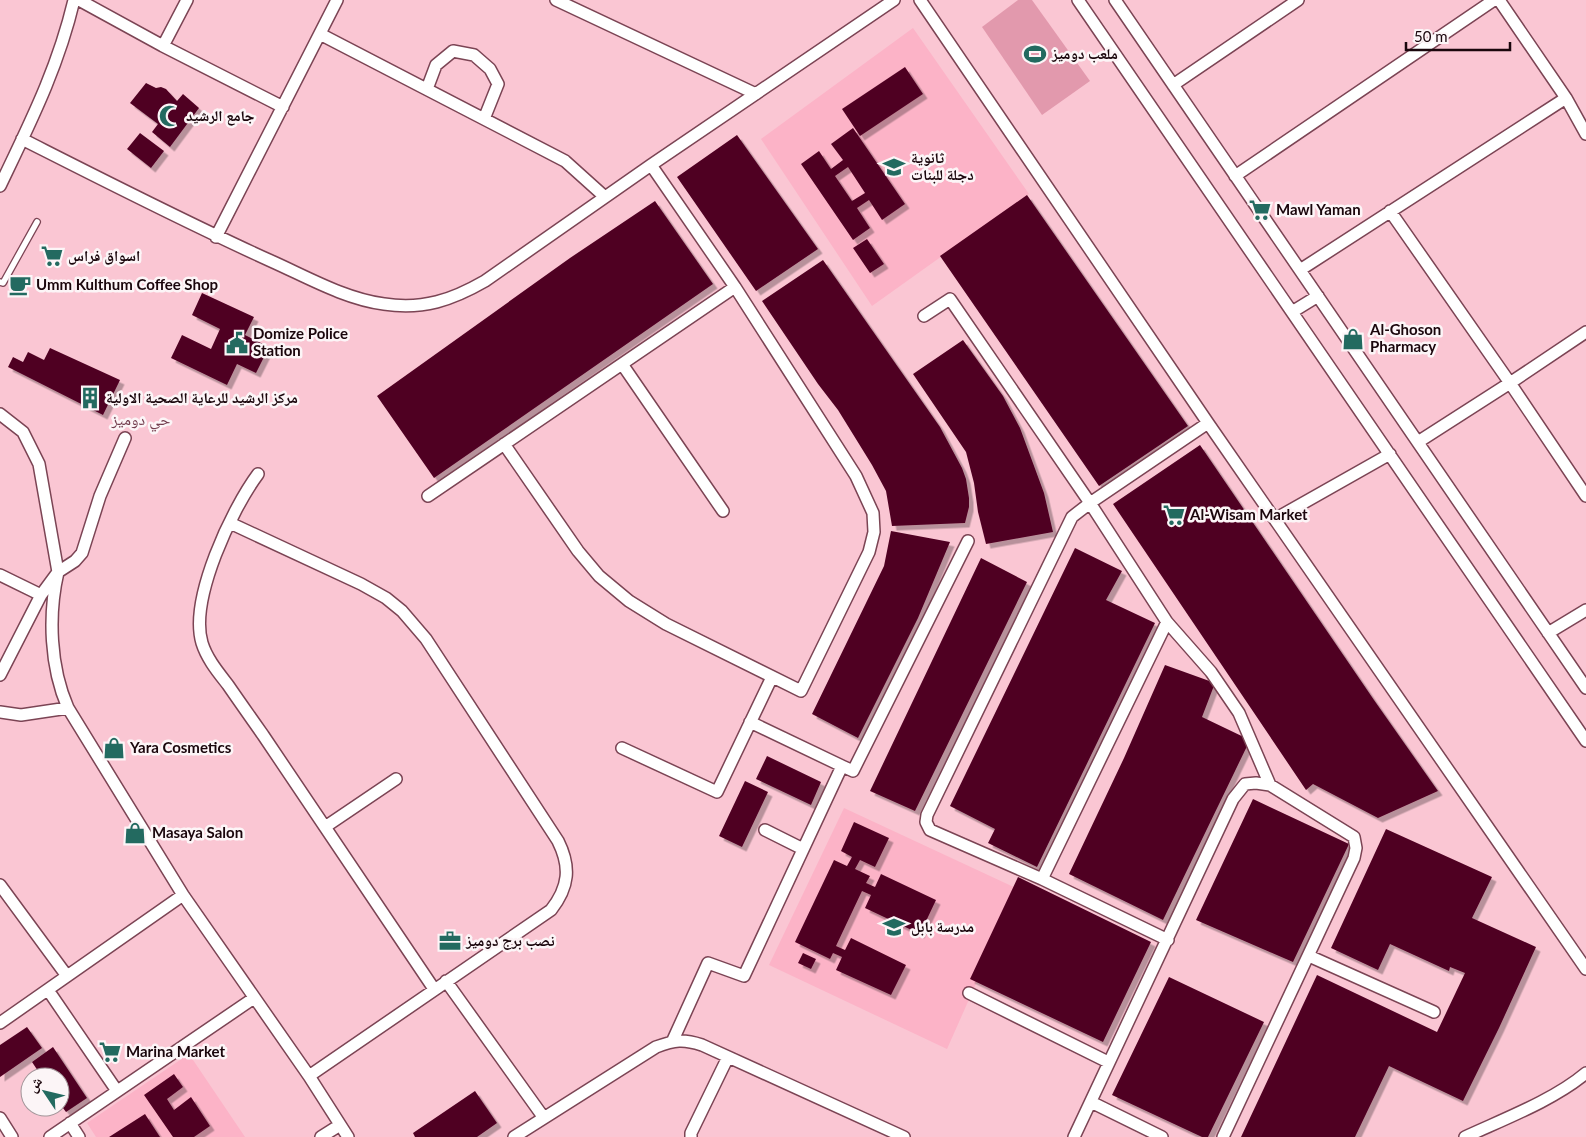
<svg xmlns="http://www.w3.org/2000/svg" width="1586" height="1137" viewBox="0 0 1586 1137" font-family="Lato,'Noto Naskh Arabic',sans-serif">
<style>
.built{fill:#fcb3c7}
.green{fill:#e299ad}
.building{fill:#500024;fill-rule:evenodd;filter:url(#shadow)}
.lines{fill:none;stroke-linecap:round;stroke-linejoin:round}
.service-casing{stroke:#7b4454;stroke-width:8}
.minor-casing{stroke:#7b4454;stroke-width:14}
.service{stroke:#fff;stroke-width:5.5}
.minor{stroke:#fff;stroke-width:11}
.labels{text-anchor:middle;stroke-width:5;stroke-linejoin:round;paint-order:stroke}
.poi-label{font-size:15px;font-weight:bold;fill:#1a060c;stroke:#fcf5f7;text-anchor:start}
.neighbourhood-label{font-size:16px;fill:#733d4e;stroke:#fcf5f7}
</style>
<defs>
<filter id="shadow"><feDropShadow dx="4.5" dy="4.5" stdDeviation="0" flood-color="#0004"/></filter>
</defs>
<rect width="100%" height="100%" fill="#fac6d3"/>
<path class="built" d="M913 28 1029 194 872 306 761 139Z
M844 808 1018 889 947 1049 769 965Z
M189 1054 245 1137H96L87 1123Z"/>
<path class="green" d="M1018 0H1032L1090 81 1042 115 982 27Z"/>
<path class="building" d="M905 67 923 94 860 136 842 109Z
M146 83 156 88 161 87 166 89 177 101 183 94 199 108 170 147 152 132 158 124 130 103Z
M853 128 905 204 882 220 869 200 857 208 870 228 853 240 801 164 819 151 831 169 843 160 831 144ZM848 167 865 193 852 201 835 176Z
M140 133 164 151 151 168 127 149Z
M737 135 818 249 756 291 677 177Z
M1027 195 1188 426 1099 486 940 256Z
M655 201 713 284 434 478 377 396 570 258Z
M867 239 884 264 870 273 853 248Z
M823 260 940 427 962 468 966 479 969 498V507L965 523 892 526 886 491 872 465 838 410 818 384 762 301Z
M202 293 254 317 245 335 269 347 256 373 237 364 227 385 171 358 182 335 211 349 220 329 192 315Z
M963 340 1003 396 1020 428 1044 493 1053 532 986 544 978 512 974 483 966 452 913 374Z
M50 348 120 380 103 415 8 367 13 357 23 362 28 352 44 360Z
M1200 445 1374 700 1438 791 1378 818 1313 784 1306 790 1113 504Z
M891 531 950 542 918 618 858 738 812 714 884 566Z
M1075 548 1122 571 1106 600 1155 623 1037 867 988 843 995 829 950 806Z
M981 558 1027 582 915 811 870 791Z
M1165 665 1215 683 1202 717 1250 740 1163 920 1069 874 1124 758Z
M767 756 821 782 811 805 756 779Z
M745 781 768 792 742 847 719 836Z
M1253 799 1349 844 1293 962 1196 920Z
M854 822 889 838 875 867 860 860 855 869 870 876 866 883 875 887 881 874 936 900 920 934 865 908 871 895 862 891 836 946 845 950 851 938 906 965 891 995 836 970 842 957 833 953 830 959 795 942 834 860 847 866 852 857 841 851Z
M1386 829 1492 877 1472 918 1536 947 1499 1028 1463 1101 1389 1066 1355 1137H1241L1317 975 1437 1032 1465 973 1450 967 1449 971 1390 944 1378 970 1331 948Z
M1018 877 1151 942 1103 1042 970 979Z
M803 953 816 959 811 969 798 963Z
M1169 977 1264 1022 1208 1137H1202L1112 1095Z
M27 1027 42 1048 0 1077V1045Z
M53 1047 87 1098 66 1112 60 1104V1077H42L32 1062Z
M174 1074 183 1087 167 1099 174 1110 191 1097 210 1126 194 1137H173L144 1095Z
M475 1091 497 1123 477 1137H415L413 1133Z
M145 1114 160 1137H109Z"/>
<g class="lines">
<g class="service-casing">
<path id="service" d="M0 282 3 283 37 222"/>
</g>
<g class="minor-casing">
<path id="minor" d="M79 0 163 46 283 107
M556 0 756 94
M920 0 1208 423 1586 969
M1078 0 1586 741
M1115 0 1586 688
M1499 0 1566 98 1586 134
M320 34 565 161 605 197
M163 46 187 0
M1173 85 1298 0
M427 89 436 65 453 51 474 55 490 69 498 84 484 119
M22 139C105 181 187 223 271 261 307 277 345 299 384 304 423 310 452 300 485 281L651 165 894 0
M1235 176 1494 0
M0 186C30 123 58 68 74 0
M1390 211 1510 383 1586 496
M216 237 337 0
M1300 270 1566 98
M1292 312 1318 296
M924 316 950 299 1090 503 1167 622 1042 879
M622 364 723 511
M0 414 23 432 39 464 58 572C48 615 50 667 68 708L183 895 309 1076 348 1137
M1418 442 1510 383 1586 332
M504 444 578 551 599 576 629 601 666 624 801 691 869 552 874 532 873 513 856 476 735 287 651 165
M258 474C232 509 189 599 202 643 207 659 218 672 228 685 239 701 251 718 263 735 320 819 377 904 434 989
M428 496 735 287
M1275 519 1390 454
M230 523 361 584 386 598 402 611 426 639 558 841C571 867 569 887 551 910L309 1076
M0 575 41 595
M1167 622 1211 672 1239 713 1270 785
M1548 633 1586 610
M0 675 41 595 58 572 75 561 82 553 100 496 125 438
M0 712 21 715 68 708
M750 722 842 766
M622 748 717 792 772 677
M325 827 396 779
M765 830 803 849
M0 885 67 976
M1168 940 1042 879 930 830 926 822 927 815 1072 517 1090 503 1208 423
M1309 956 1434 1012
M446 981 544 1118
M48 990 117 1091
M969 993 1108 1062
M0 1023 183 895
M673 1040 708 963 744 976 842 766 853 771 968 541
M1091 1102 1162 1137
M0 1118 12 1137
M70 1123 79 1137
M50 1137 254 998
M321 1137 340 1125
M514 1137 656 1047C675 1040 683 1039 702 1045L904 1137
M691 1137V1133L728 1057
M1074 1137 1233 799 1245 784 1256 783 1270 785 1354 837 1356 848 1354 858 1223 1137
M1465 1137C1504 1119 1554 1100 1586 1073"/>
</g>
<use href="#service" class="service"/>
<use href="#minor" class="minor"/>
</g>
<defs>
<g id="stadium-bare" transform="scale(1.725)"><path d="M0-5a6.5 5 0 1 0 0 10a6.5 5 0 1 0 0-10ZM-3.5-1.8h7v3.6h-7Z" fill="#236a60" stroke="#fcf5f7" stroke-width="2.5" paint-order="stroke"/></g>
<g id="mosque-bare" transform="scale(1.725)"><path d="M3.5-4.9A6 6 0 1 0 3.5 4.9A5 5 0 1 1 3.5-4.9Z" fill="#236a60" stroke="#fcf5f7" stroke-width="2.5" paint-order="stroke"/></g>
<g id="school-bare" transform="scale(1.725)"><path d="M0-5L7-2L0 1L-7-2ZM-4 1L0 2.5L4 1V4Q0 6-4 4Z" fill="#236a60" stroke="#fcf5f7" stroke-width="2.5" paint-order="stroke"/></g>
<g id="supermarket-bare" transform="scale(1.725)"><path d="M-6-5.5h2.5l.6 2H6L4.5 2H-2.5L-4.4-4H-6ZM-1.5 3.2a1.3 1.3 0 1 0 .1 0ZM3 3.2a1.3 1.3 0 1 0 .1 0Z" fill="#236a60" stroke="#fcf5f7" stroke-width="2.5" paint-order="stroke"/></g>
<g id="cafe-bare" transform="scale(1.725)"><path d="M-5.5-4.5H6V0H3Q3 3.5 0 3.5H-2.5Q-5.5 3.5-5.5 0ZM3-3.2v2h1.7v-2ZM-6 4.5H4V6H-6Z" fill="#236a60" stroke="#fcf5f7" stroke-width="2.5" paint-order="stroke"/></g>
<g id="shop-bare" transform="scale(1.725)"><path d="M-5-2.5h2.3a2.7 3.5 0 0 1 5.4 0H5L5.5 6h-11ZM-1.5-2.5h3a1.5 2.3 0 0 0-3 0Z" fill="#236a60" stroke="#fcf5f7" stroke-width="2.5" paint-order="stroke"/></g>
<g id="civic-bare" transform="scale(1.725)"><path d="M-.6-6.5H3V-4.5H.6V-3L4-1V1h2V6H-6V1h2V-1L-.6-3ZM-1.2 2.5V6h2.4V2.5Z" fill="#236a60" stroke="#fcf5f7" stroke-width="2.5" paint-order="stroke"/></g>
<g id="building-bare" transform="scale(1.725)"><path d="M-4-6H4V6H1V3H-1V6H-4ZM-2.5-4.3h1.7v1.8h-1.7ZM.8-4.3h1.7v1.8H.8ZM-2.5-1h1.7V.8h-1.7ZM.8-1h1.7V.8H.8Z" fill="#236a60" stroke="#fcf5f7" stroke-width="2.5" paint-order="stroke"/></g>
<g id="office-bare" transform="scale(1.725)"><path d="M-6-3h4V-5.5h4V-3h4V5H-6ZM-1-4.5V-3h2v-1.5ZM-6 0V1H6V0Z" fill="#236a60" stroke="#fcf5f7" stroke-width="2.5" paint-order="stroke"/></g>
</defs>
<g fill-rule="evenodd">
<use href="#stadium-bare" x="1035" y="54"/>
<use href="#mosque-bare" x="170" y="116"/>
<use href="#school-bare" x="894" y="167"/>
<use href="#supermarket-bare" x="1260" y="210"/>
<use href="#supermarket-bare" x="52" y="256"/>
<use href="#cafe-bare" x="20" y="285"/>
<use href="#shop-bare" x="1353" y="339"/>
<use href="#civic-bare" x="237" y="343"/>
<use href="#building-bare" x="90" y="398"/>
<use href="#supermarket-bare" x="1174" y="515"/>
<use href="#shop-bare" x="114" y="748"/>
<use href="#shop-bare" x="135" y="833"/>
<use href="#school-bare" x="894" y="927"/>
<use href="#office-bare" x="450" y="941"/>
<use href="#supermarket-bare" x="110" y="1052"/>
</g>
<g class="labels">
<g class="poi-label">
<text x="1052" y="59">ملعب دوميز</text>
<text x="186" y="121">جامع الرشيد</text>
<text x="911" y="163">ثانوية<tspan x="911" dy="17">دجلة للبنات</tspan></text>
<text x="1276" y="215">Mawl Yaman</text>
<text x="68" y="261">اسواق فراس</text>
<text x="36" y="290">Umm Kulthum Coffee Shop</text>
<text x="1370" y="335">Al-Ghoson<tspan x="1370" dy="17">Pharmacy</tspan></text>
<text x="253" y="339">Domize Police<tspan x="253" dy="17">Station</tspan></text>
<text x="106" y="403">مركز الرشيد للرعاية الصحية الاولية</text>
<text x="1190" y="520">Al-Wisam Market</text>
<text x="130" y="753">Yara Cosmetics</text>
<text x="152" y="838">Masaya Salon</text>
<text x="911" y="932">مدرسة بابل</text>
<text x="466" y="946">نصب برج دوميز</text>
<text x="126" y="1057">Marina Market</text>
</g>
<g class="neighbourhood-label">
<text x="141" y="425">حي دوميز</text>
</g>
</g>
<g transform="translate(45 1092) rotate(305)"><circle r="24" fill="#fcf5f7" stroke="#a29599"/>
<path d="M0-4L9 19L0 12L-9 19Z" fill="#236a60"/>
<text y="-8" font-size="14" font-weight="bold" text-anchor="middle" fill="#1a060c">ش</text>
</g>
<path d="M1406 42v8h104v-8" fill="none" stroke="#1a060c" stroke-width="2.5"/>
<text x="1414" y="42" font-size="15" fill="#1a060c" stroke="#fcf5f7" stroke-width="4" paint-order="stroke">50 m</text>
</svg>
